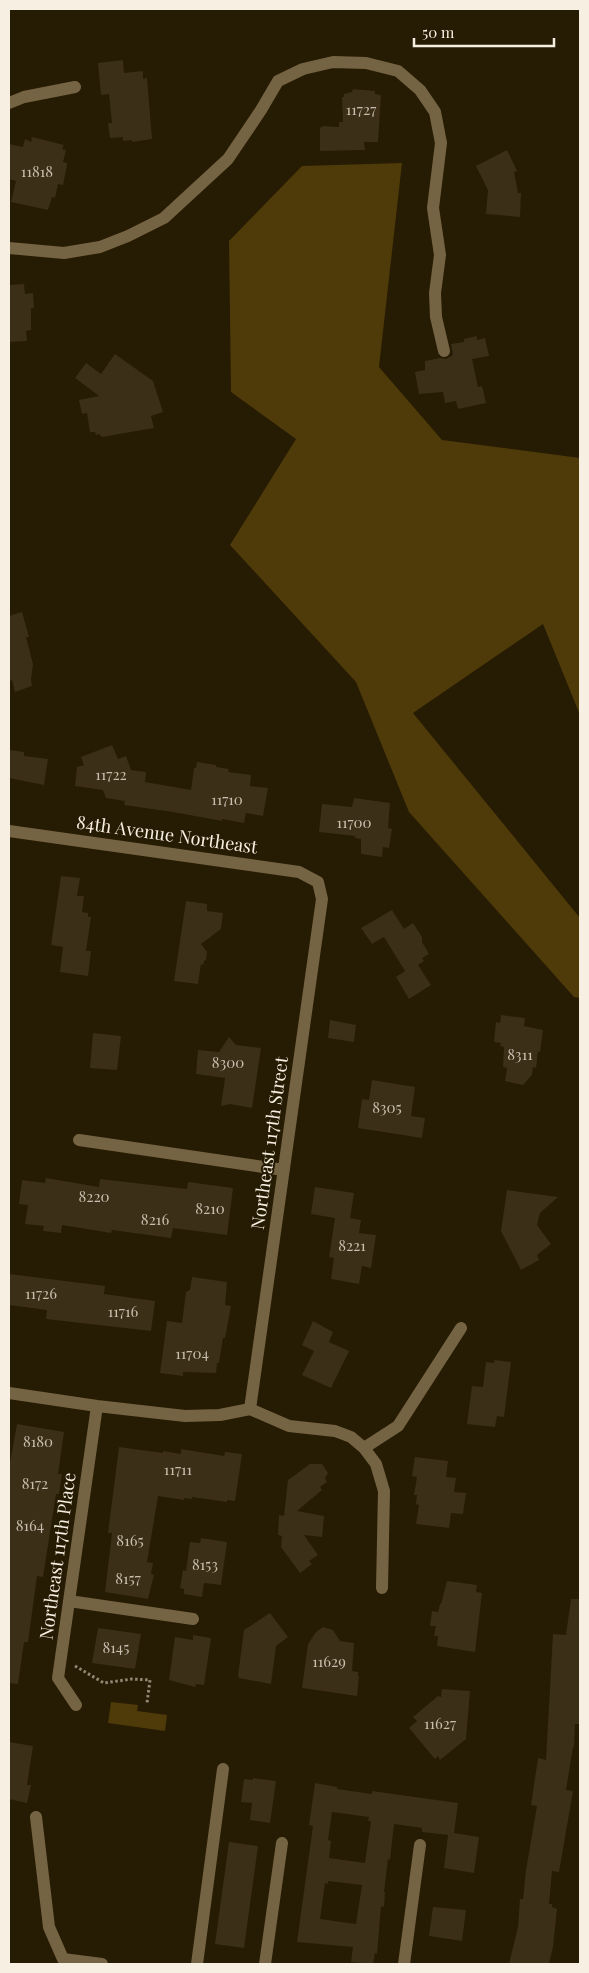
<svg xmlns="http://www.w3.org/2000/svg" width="589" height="1973" viewBox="0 0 589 1973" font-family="'Playfair Display',serif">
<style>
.green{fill:#4f3a09}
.building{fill:#3b2f17;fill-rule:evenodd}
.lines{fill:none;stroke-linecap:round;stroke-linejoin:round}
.path{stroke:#928875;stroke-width:3;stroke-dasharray:2.5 2.5;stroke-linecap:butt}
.minor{stroke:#756443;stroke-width:12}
.labels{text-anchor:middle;stroke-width:4;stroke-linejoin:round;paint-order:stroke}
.number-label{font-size:15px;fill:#c8bfae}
.street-label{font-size:18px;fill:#f7efe1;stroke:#261b03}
</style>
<rect width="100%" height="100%" fill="#261b03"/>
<path class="green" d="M402 163 379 367 442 440 580 458V715L543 624 413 713 580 918V998L574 997 409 812 356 682 230 545 296 439 231 392 229 241 302 166Z
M111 1702 138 1705 137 1711 167 1715 165 1731 108 1723Z"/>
<path class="building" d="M123 60 124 73 143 71V79L147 78 152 139 132 142V140L123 141V137L110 138 108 123H112L109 94 101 95 98 63Z
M353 89 375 91V94L381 95 378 142H364L365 150 320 151V128L323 126 339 127V122H343L342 97H344V94L352 92Z
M32 137 64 145 62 149 66 150 63 162 67 163V165L63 185 58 184 55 198 52 197 48 210 11 202 16 181 9 179V144L23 147 25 139 31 142Z
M507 150 517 171 514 172 518 193H521L520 217 486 214 488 190 476 166Z
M24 284 25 294 33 293 34 308H31V330L26 331 27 341 9 342V285Z
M477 336V340L485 338 489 356 472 359 478 387 482 386 486 403 458 409 456 401 445 403 443 392 419 394 415 372 425 370V361L440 358 446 359 453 355 451 344 464 342V339Z
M115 354 153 381 163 412 151 416 154 428 102 437 99 434 96 435 95 432H90L87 413 82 414 79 400 99 396 75 378 86 363 101 374Z
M22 612 29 637H26L33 664 31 680 32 686 15 692 12 680 9 681V616Z
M112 745 118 759 126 756 131 770 146 772 145 782 191 790 194 768H196L197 762 216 765V767L229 769 228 772 251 775 250 786 268 788 263 816 246 813 244 823 222 819V821L173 812 124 805 125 801 106 798 103 790 75 786 77 767 84 765 81 757Z
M9 750 24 752V756L48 759 44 785 9 778Z
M354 798 390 803 388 828 392 829 389 848 383 847 382 857 361 854V839L355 838V836L319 832 322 804 352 807Z
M61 876 80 878 77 896H84L82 912 88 913V917H91L86 951H91L88 976 60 972 63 947 51 945Z
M186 901 207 904V911L223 913 221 929 201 944 207 952 206 960 204 961 203 965 201 964 198 984 174 981Z
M392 910 404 929 413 923 422 937V942L429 954 422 958 424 961 418 965 431 985 409 999 396 977 405 971 384 937 372 944 361 928Z
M501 1015 525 1018 524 1026 543 1030 540 1052H538L536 1068 533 1067 532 1075 523 1085 505 1081 507 1068 503 1067 504 1047 500 1046 501 1043 494 1042 496 1022 500 1023Z
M330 1020 356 1025 354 1042 328 1038Z
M93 1033 121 1036 117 1070 90 1068Z
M229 1037 236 1045 261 1048 252 1108 230 1104 221 1106 225 1078 196 1074 198 1050 219 1052Z
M372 1080 415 1087 411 1116 425 1118 422 1138 358 1128 362 1099 369 1100Z
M46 1178 99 1187 100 1179 187 1189 188 1182 233 1188 227 1235 173 1228 171 1238 112 1230 111 1233 62 1225 61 1233 43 1231 44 1226 25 1224 28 1205 19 1204 22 1180 45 1183Z
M315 1187 354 1193 350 1218 361 1220 359 1233 376 1235 371 1268 362 1266 359 1284 331 1279 334 1258 329 1257 335 1218 311 1214Z
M507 1190 558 1197 540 1213 537 1225 551 1244 537 1255 539 1260 521 1270 501 1231Z
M9 1274 105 1286 104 1294 155 1301 151 1331 46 1319 47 1310 9 1305Z
M192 1277 227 1282 225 1305 231 1306 225 1338H223L219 1363H217L216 1373 183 1372V1376L160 1373 167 1321 182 1323 186 1292 190 1290Z
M313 1321 333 1332 329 1342 349 1351 331 1388 302 1375 314 1351 302 1345Z
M494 1360 511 1362 504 1417 497 1416 495 1427 467 1424 472 1386 483 1387 486 1362 494 1363Z
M17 1424 64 1432 58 1474H62L59 1494H56L43 1577 37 1576 28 1642H24L18 1684 9 1683V1468Z
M119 1447 163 1453V1451L181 1454V1449L224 1456 225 1452 242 1454 235 1501 227 1500V1502L192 1497V1499L184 1498V1500L158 1496 147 1562 153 1563 151 1574 154 1575 148 1599 105 1592 112 1533H108Z
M415 1457 448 1461 446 1477 456 1478 454 1492 466 1493 463 1514 451 1513 449 1528 416 1524 419 1505 416 1504 417 1495H414L417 1477 412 1476Z
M310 1464H322L328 1473 325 1478 327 1482 320 1487 322 1490 297 1511 324 1516 322 1537 304 1535 318 1555 309 1561 312 1564 300 1573 281 1547 282 1536 278 1535 279 1515 284 1516 288 1480Z
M201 1538 227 1542 221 1585 204 1583 202 1597 184 1594V1589L180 1588 183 1570 186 1571 190 1542 200 1543Z
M447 1581 477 1585 476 1592 482 1593 475 1652 437 1646 438 1636H434L436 1626H430L432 1611 438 1612 440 1604H441Z
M571 1599H580L579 1701H580V1724H575L574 1747H573L566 1790 573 1791 559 1872 552 1871 549 1904H552V1907L557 1909 553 1947 549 1964H509L518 1927 520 1899H523L526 1870 537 1806 531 1805 538 1758 546 1760 553 1634 566 1635Z
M270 1613 288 1637 276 1646 271 1684 239 1678 238 1676 244 1630Z
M323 1627 333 1630 340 1641 354 1643 352 1671 358 1672V1676H359L357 1696 302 1688 308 1644 316 1632Z
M98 1628 141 1634 135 1669 92 1663Z
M193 1635 211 1638 204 1685 196 1684 195 1687 169 1680 175 1637 193 1640Z
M442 1689 470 1691 466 1739 440 1760 438 1756 435 1759 409 1728 417 1721 413 1717 438 1696 441 1697Z
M9 1742 33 1746 27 1785H31L27 1803 9 1799Z
M253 1778 276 1781 270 1823 250 1820 252 1803 241 1802 244 1779 253 1780Z
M315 1783 337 1787V1789L372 1794V1791L458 1803 454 1833 479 1837 474 1873 444 1868 448 1835 422 1832V1828L394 1824 390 1860 388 1859 384 1892H385L384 1907 381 1906 377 1954 375 1953 373 1964 351 1962 353 1947 297 1942 313 1826 309 1825ZM332 1812 369 1817 368 1821H371L365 1863 329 1858 331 1841 328 1840ZM328 1881 362 1885 356 1924 320 1919 325 1883 328 1884Z
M229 1842 258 1846 244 1948 215 1944Z
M433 1907 466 1910 462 1941 429 1936Z"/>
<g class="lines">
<path class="path" d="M75 1666 104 1683 132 1679 150 1680 147 1703"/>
<path class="minor" d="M9 103 24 97 75 87
M9 248 64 253 100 247 128 236 164 218 228 159 261 110 278 81 303 69 333 62 366 63 398 71 420 90 435 112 441 143 433 208 440 255 435 293 436 317 444 351
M9 831 299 872 318 882 322 899 250 1409
M79 1140 284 1170
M9 1393 97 1406 185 1416 220 1415 250 1409 289 1426 335 1431 351 1437 364 1448 376 1464 384 1491 382 1588
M364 1448 398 1426 461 1328
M69 1601 193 1619
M76 1705 58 1678 97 1406
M36 1817 49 1927 63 1959 102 1964
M197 1964 223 1769
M265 1964 282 1843
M404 1964 420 1845"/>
</g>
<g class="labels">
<g class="number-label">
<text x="361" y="115">11727</text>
<text x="37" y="177">11818</text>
<text x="111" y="780">11722</text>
<text x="227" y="805">11710</text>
<text x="354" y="828">11700</text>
<text x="520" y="1060">8311</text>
<text x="228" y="1068">8300</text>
<text x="387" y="1113">8305</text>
<text x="94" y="1202">8220</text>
<text x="210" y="1214">8210</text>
<text x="155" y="1225">8216</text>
<text x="352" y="1251">8221</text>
<text x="41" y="1299">11726</text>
<text x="123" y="1317">11716</text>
<text x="192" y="1359">11704</text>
<text x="38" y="1447">8180</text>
<text x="178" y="1475">11711</text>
<text x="35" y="1489">8172</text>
<text x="30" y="1531">8164</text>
<text x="130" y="1546">8165</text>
<text x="205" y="1570">8153</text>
<text x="128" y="1584">8157</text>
<text x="116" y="1653">8145</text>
<text x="329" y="1667">11629</text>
<text x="440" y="1729">11627</text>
</g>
<g class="street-label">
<text transform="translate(167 835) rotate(8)" y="6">84th Avenue Northeast</text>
<text transform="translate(270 1143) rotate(-82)" y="6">Northeast 117th Street</text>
<text transform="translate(58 1556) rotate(-82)" y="6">Northeast 117th Place</text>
</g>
</g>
<rect width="589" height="1973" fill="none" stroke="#f7efe1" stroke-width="20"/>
<path d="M414 38v8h140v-8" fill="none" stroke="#f7efe1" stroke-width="2.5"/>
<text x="422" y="38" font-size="15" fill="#f7efe1" stroke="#261b03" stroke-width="4" paint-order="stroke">50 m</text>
</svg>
